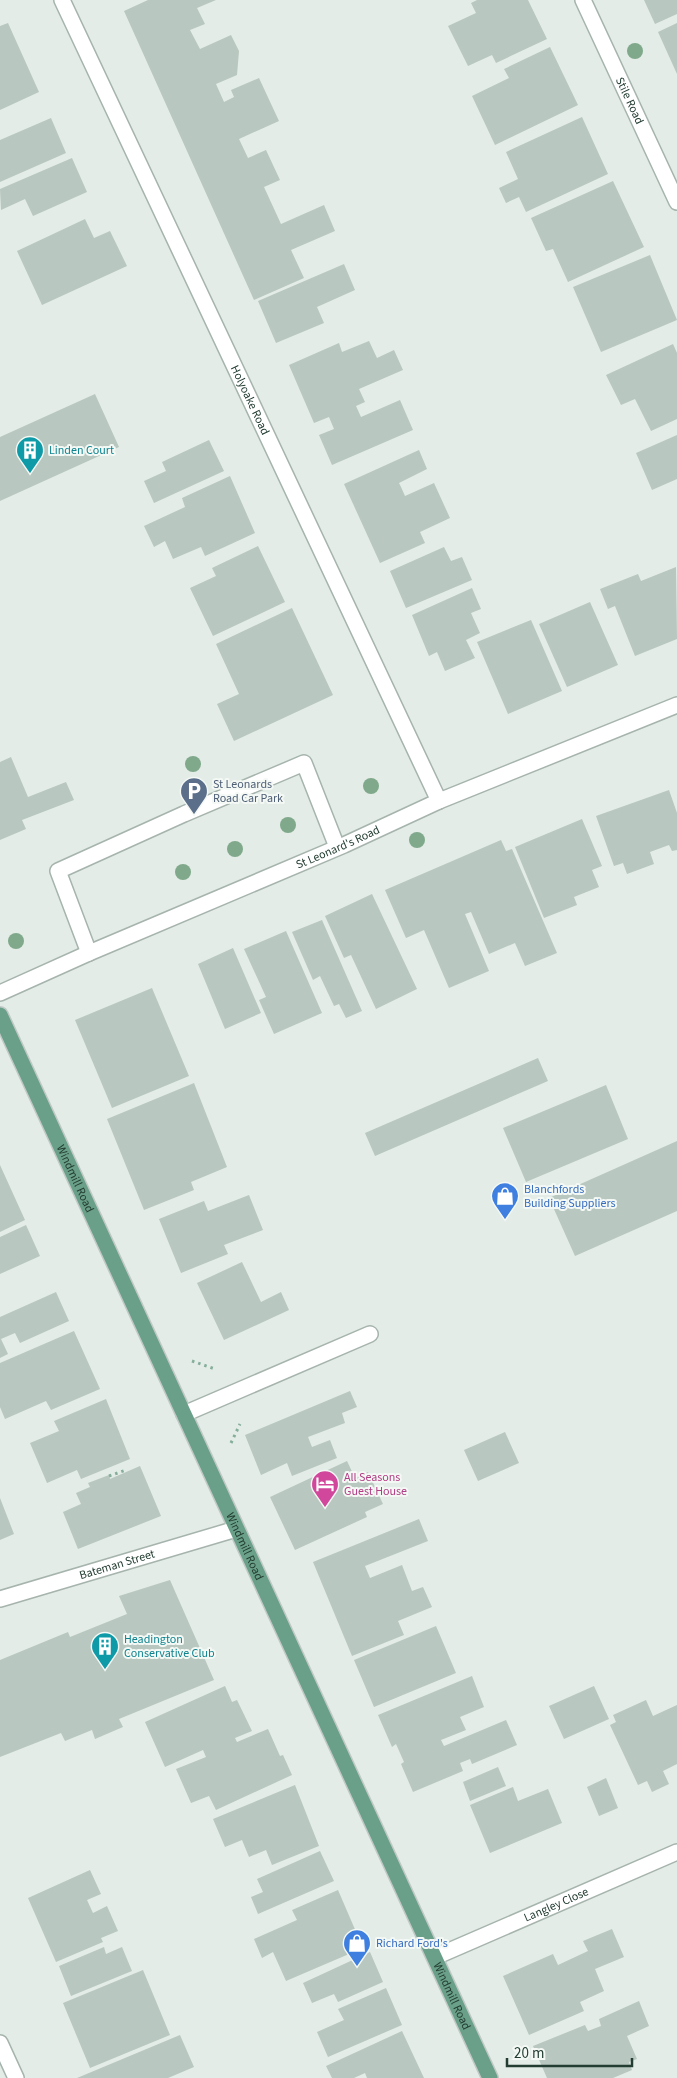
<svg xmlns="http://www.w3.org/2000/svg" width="677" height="2078" viewBox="0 0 677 2078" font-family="'Source Sans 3',sans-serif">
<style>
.building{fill:#b8c7bf}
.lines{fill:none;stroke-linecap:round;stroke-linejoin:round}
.minor-casing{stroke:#a6b4ad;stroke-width:18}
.major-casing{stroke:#c1c9c6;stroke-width:18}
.path{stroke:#85ae9b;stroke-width:3;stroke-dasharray:2.5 4;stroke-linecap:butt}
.minor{stroke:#fff;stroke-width:15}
.major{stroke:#6aa089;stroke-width:15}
.tree{fill:#80a98b}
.labels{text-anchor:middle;stroke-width:4;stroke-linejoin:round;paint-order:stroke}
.street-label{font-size:12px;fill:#233d32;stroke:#f4f9f5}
.culture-label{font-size:12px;fill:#0d838f;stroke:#f4f9f5;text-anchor:start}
.service-label{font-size:12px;fill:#4e5e75;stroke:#f4f9f5;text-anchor:start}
.shop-label{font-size:12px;fill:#366cbe;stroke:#f4f9f5;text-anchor:start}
.hotel-label{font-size:12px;fill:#b23c85;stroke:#f4f9f5;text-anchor:start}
</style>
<rect width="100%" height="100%" fill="#e3ece7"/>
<path class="building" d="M148 0H216L197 8 205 24 190 30 200 49 231 35 239 51 237 75 216 84 224 102 234 97 231 90 259 78 279 121 239 139 248 158 266 150 280 180 264 187 281 224 324 205 335 231 291 250 304 278 254 300 124 11Z
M477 0H528L547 39 496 63 492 55 468 66 448 26 476 13 471 3Z
M644 0H677V14L655 24Z
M8 23 39 92 0 110V26Z
M677 23V74L658 32Z
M550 47 578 105 495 145 472 96 509 78 504 69Z
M582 117 608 174 526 212 519 197 506 203 499 188 518 179 506 152Z
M51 118 66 153 0 182V140Z
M72 158 87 192 33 216 25 199 1 210 0 189Z
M613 181 644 247 568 282 553 249 546 251 531 218Z
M85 219 94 238 110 231 127 266 42 305 17 251Z
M650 255 677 320 601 352 573 287Z
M344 264 355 290 317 307 324 323 276 343 258 301Z
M369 341 377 358 394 350 403 370 359 389 365 402 356 406 361 417 400 400 413 430 332 465 319 435 334 429 329 417 314 423 289 365 339 343 342 352Z
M673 344 677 353V419L651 431 635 399 621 405 606 375Z
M95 394 119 447 0 501V437Z
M677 435V479L652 490 636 453Z
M209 440 224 471 154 503 144 481 166 471 162 462Z
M419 450 427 469 399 483 401 487 405 496 434 483 450 518 420 532 425 543 380 563 344 484Z
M230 476 255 533 205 556 201 547 173 559 165 541 154 547 144 526 185 507 182 498Z
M258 546 285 602 213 636 190 588 216 576 212 568Z
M444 547 451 561 462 557 472 580 406 608 390 571Z
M676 567 677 639 635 656 615 606 608 609 600 589 638 574 641 581Z
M472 588 481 609 471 613 480 633 466 640 475 658 445 671 437 652 429 656 412 615Z
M590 602 618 665 567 687 539 624Z
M292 608 333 695 234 741 217 704 239 694 216 644Z
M531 620 562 691 508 714 477 642Z
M11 757 28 797 66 782 74 800 22 820 26 829 0 840V762Z
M669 790 677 813V850L672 851 669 845 650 852 654 864 627 874 623 863 614 866 596 816Z
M582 819 602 866 592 870 599 887 574 897 577 905 544 918 515 847Z
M501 840 506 851 512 849 557 953 525 966 515 943 489 954 471 912 465 914 489 971 449 988 424 930 406 938 385 890Z
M372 894 417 989 376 1009 351 955 344 958 325 916Z
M322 920 362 1011 346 1018 339 1004 334 1006 320 976 313 980 292 932Z
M286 931 322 1013 274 1034 259 1000 266 997 244 949Z
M233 948 261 1013 225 1029 198 964Z
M152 988 189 1076 112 1108 75 1020Z
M538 1058 548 1081 375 1156 365 1133Z
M194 1083 227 1167 191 1182 194 1190 144 1210 107 1119Z
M606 1085 628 1139 526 1182 503 1128Z
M677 1141V1211L575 1256 549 1198Z
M0 1165 25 1220 0 1232Z
M249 1195 263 1230 224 1245 228 1254 181 1273 159 1219 204 1201 208 1211Z
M26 1225 40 1256 0 1274V1237Z
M242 1262 261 1302 281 1292 289 1310 224 1340 197 1283Z
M56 1292 69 1321 20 1343 15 1333 1 1339 8 1354 0 1358V1317Z
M74 1331 100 1389 51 1410 46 1401 5 1419 0 1407V1363Z
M350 1391 357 1407 342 1413 345 1423 308 1437 312 1447 330 1440 337 1458 292 1476 287 1463 261 1475 245 1435Z
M106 1399 130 1459 81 1479 77 1470 47 1483 30 1443 59 1431 54 1421Z
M505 1432 519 1463 478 1481 464 1450Z
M347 1461 355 1478 368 1472 383 1504 365 1512 367 1517 295 1550 270 1497Z
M140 1466 161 1516 78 1549 63 1512 81 1504 76 1493 90 1487 88 1483 109 1475 110 1479Z
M0 1498 14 1534 0 1540Z
M419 1519 428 1541 365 1566 370 1578 402 1565 412 1591 423 1587 432 1607 398 1621 404 1635 352 1656 313 1562Z
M170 1580 214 1680 119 1719 123 1727 95 1739 92 1730 65 1741 61 1733 0 1757V1660L68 1632 70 1637 127 1614 119 1596Z
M436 1626 456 1673 374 1707 354 1660Z
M472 1676 484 1707 460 1717 466 1730 441 1740 444 1746 506 1720 517 1745 472 1764 470 1759 460 1763 463 1771 413 1792 401 1764 404 1762 396 1744 392 1747 378 1715Z
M225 1686 232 1702 237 1700 252 1731 235 1738 237 1742 268 1729 280 1756 283 1755 292 1775 216 1810 209 1796 191 1803 176 1769 206 1757 203 1750 165 1767 145 1722Z
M594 1686 609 1719 564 1739 549 1706Z
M646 1700 653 1716 677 1705V1764L663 1771 669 1784 652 1792 647 1781 638 1785 610 1725 616 1722 613 1715Z
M498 1767 506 1786 470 1801 463 1782Z
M606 1778 618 1808 599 1816 587 1787Z
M295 1785 319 1846 272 1865 266 1850 249 1857 242 1840 225 1847 213 1819Z
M513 1787 518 1801 548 1789 562 1823 490 1853 470 1805Z
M320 1851 334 1881 258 1914 251 1897 263 1892 257 1879Z
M90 1870 101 1894 87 1900 93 1913 107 1906 118 1931 101 1938 103 1942 56 1962 28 1898Z
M338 1890 363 1948 286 1981 273 1952 262 1958 254 1939 297 1920 292 1910Z
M612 1929 624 1957 595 1969 604 1991 580 2002 584 2011 529 2035 503 1976 553 1954 558 1965 588 1951 583 1941Z
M104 1947 106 1954 122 1947 132 1971 71 1996 59 1966Z
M370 1952 383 1982 338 2002 334 1994 312 2003 303 1983Z
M143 1970 170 2035 90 2068 63 2003Z
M386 1988 402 2025 328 2057 317 2032 344 2020 338 2009Z
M639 2001 649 2026 627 2036 637 2059 629 2062 632 2070 613 2078H547L533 2046 585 2025 588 2031 601 2026 599 2019Z
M402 2031 424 2078H367L365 2073 354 2078H332L326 2066Z
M180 2035 194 2067 168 2078H77Z"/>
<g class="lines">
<g class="minor-casing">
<g id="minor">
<path id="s1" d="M62 0 439 801"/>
<path id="s2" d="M583 0 677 202"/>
<path d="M89 953 58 871 184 814 304 763 337 847"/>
<path id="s3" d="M0 993 89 953 344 845 439 801 677 705"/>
<path d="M184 1414 370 1334"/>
<path id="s4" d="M0 1599 236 1529"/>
<path id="s5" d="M435 1957 677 1852"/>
<path d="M0 2043 16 2078"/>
</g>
</g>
<g class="major-casing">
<g id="major">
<path id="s6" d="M0 1015 490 2078"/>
</g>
</g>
<path class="path" d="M192 1361 215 1369
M231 1443 240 1424
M109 1476 126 1470"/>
<use href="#minor" class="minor"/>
<use href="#major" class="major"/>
</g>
<g class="tree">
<circle cx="635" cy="51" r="8"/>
<circle cx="193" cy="764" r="8"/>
<circle cx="371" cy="786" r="8"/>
<circle cx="288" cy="825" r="8"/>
<circle cx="417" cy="840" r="8"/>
<circle cx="235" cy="849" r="8"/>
<circle cx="183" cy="872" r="8"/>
<circle cx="16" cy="941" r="8"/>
</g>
<defs>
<g id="building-pin" transform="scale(1.4375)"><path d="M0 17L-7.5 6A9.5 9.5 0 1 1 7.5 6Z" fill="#0f9aa8" stroke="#f4f9f5"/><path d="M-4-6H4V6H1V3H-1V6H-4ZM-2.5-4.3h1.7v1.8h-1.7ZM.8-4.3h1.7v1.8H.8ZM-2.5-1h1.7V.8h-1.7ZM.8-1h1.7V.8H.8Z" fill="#fff"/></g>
<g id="parking-pin" transform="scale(1.4375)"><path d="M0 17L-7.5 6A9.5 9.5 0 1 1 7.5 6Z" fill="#5c6f8a" stroke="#f4f9f5"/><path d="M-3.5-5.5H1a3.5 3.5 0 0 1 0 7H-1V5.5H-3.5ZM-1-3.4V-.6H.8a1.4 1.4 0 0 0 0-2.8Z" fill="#fff"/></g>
<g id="shop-pin" transform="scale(1.4375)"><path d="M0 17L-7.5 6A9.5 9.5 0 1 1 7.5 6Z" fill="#3f7fe0" stroke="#f4f9f5"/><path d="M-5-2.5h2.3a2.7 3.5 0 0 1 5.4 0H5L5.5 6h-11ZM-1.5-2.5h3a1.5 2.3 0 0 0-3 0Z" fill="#fff"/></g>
<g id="hotel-pin" transform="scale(1.4375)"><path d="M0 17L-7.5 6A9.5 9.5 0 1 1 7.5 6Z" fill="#d1479c" stroke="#f4f9f5"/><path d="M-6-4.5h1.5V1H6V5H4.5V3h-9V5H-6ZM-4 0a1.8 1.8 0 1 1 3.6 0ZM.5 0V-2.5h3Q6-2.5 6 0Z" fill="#fff"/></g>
</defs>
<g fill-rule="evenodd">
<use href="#building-pin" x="30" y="450"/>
<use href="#parking-pin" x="194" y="791"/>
<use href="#shop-pin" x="505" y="1196"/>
<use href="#hotel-pin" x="325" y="1484"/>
<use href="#building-pin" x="105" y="1646"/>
<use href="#shop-pin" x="357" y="1943"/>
</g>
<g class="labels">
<g class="street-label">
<text dy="4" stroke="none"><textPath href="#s2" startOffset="111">Stile Road</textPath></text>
<text dy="4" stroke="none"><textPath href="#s1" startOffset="442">Holyoake Road</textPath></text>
<text dy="4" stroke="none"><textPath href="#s3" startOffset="368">St Leonard's Road</textPath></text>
<text dy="4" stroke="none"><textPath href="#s6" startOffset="180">Windmill Road</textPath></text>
<text dy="4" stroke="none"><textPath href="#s6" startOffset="585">Windmill Road</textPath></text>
<text dy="4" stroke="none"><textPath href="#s4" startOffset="122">Bateman Street</textPath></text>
<text dy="4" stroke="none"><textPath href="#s5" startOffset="132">Langley Close</textPath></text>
<text dy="4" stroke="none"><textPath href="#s6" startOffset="1080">Windmill Road</textPath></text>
</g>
<g class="culture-label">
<text x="49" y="454">Linden Court</text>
<text x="124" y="1643">Headington<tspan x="124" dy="14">Conservative Club</tspan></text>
</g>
<g class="service-label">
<text x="213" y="788">St Leonards<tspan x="213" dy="14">Road Car Park</tspan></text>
</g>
<g class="shop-label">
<text x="524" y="1193">Blanchfords<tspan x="524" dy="14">Building Suppliers</tspan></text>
<text x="376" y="1947">Richard Ford's</text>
</g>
<g class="hotel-label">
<text x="344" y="1481">All Seasons<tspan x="344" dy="14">Guest House</tspan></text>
</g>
</g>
<path d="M507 2058v8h125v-8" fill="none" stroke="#233d32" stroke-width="2.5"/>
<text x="514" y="2058" font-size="15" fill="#233d32" stroke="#f4f9f5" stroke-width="4" paint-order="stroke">20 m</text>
</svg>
